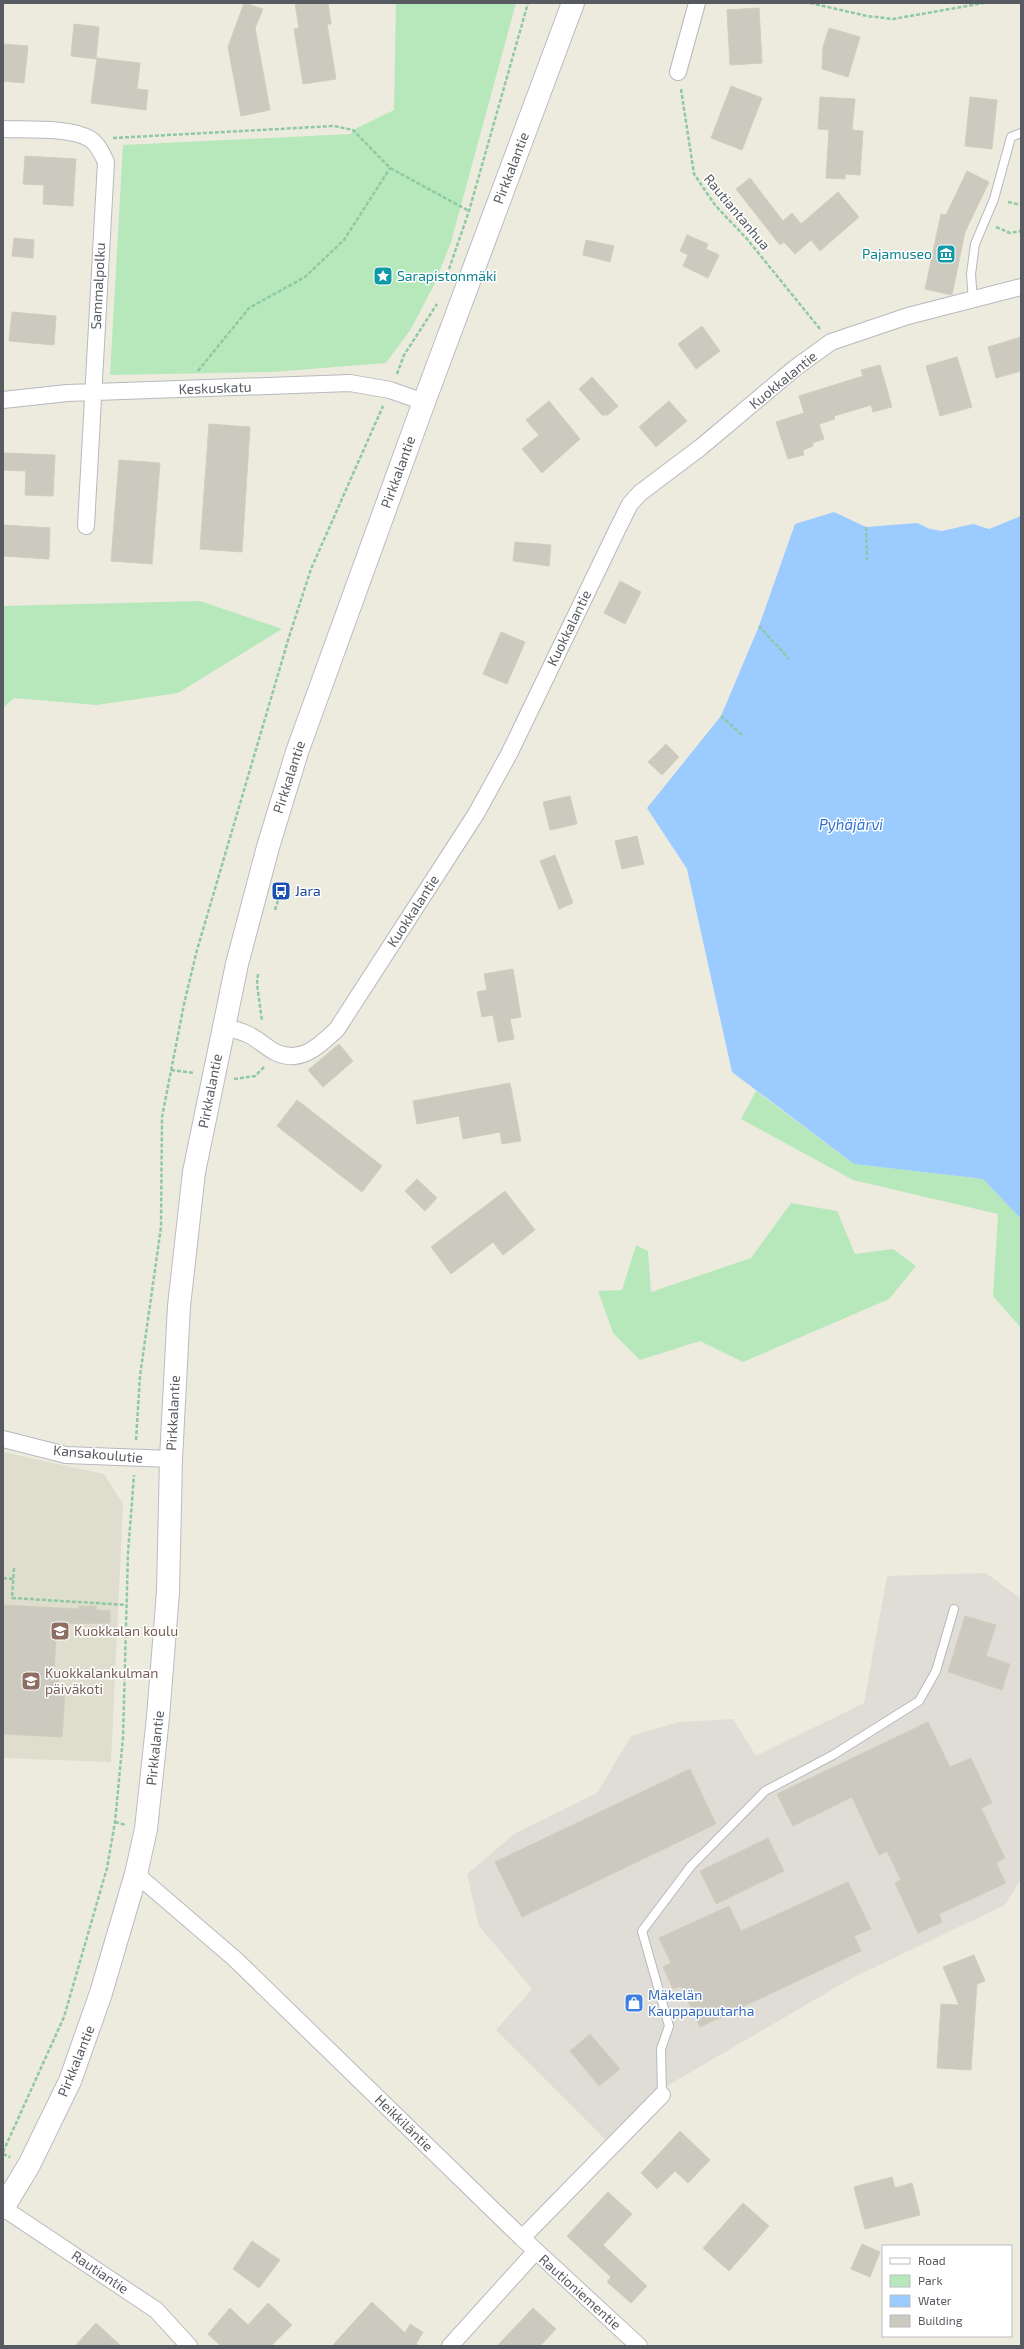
<svg xmlns="http://www.w3.org/2000/svg" width="1024" height="2349" viewBox="0 0 1024 2349" font-family="'Exo 2',sans-serif">
<style>
.industrial{fill:#e0ddd6}
.education{fill:#dfddce}
.green{fill:#b6e8bb}
.water{fill:#9bcbff}
.building{fill:#ccc9bf;stroke:#d2cdbc}
.lines{fill:none;stroke-linecap:round;stroke-linejoin:round}
.lane-casing{stroke:#b6b9bf;stroke-width:10}
.street-casing{stroke:#b6b9bf;stroke-width:18}
.secondary-casing{stroke:#b9bcc4;stroke-width:24}
.path{stroke:#8fc9a4;stroke-width:2.5;stroke-dasharray:4 2;stroke-linecap:butt}
.lane{stroke:#fff;stroke-width:8}
.street{stroke:#fff;stroke-width:16}
.secondary{stroke:#fff;stroke-width:22}
.labels{text-anchor:middle;stroke-width:3;stroke-linejoin:round;paint-order:stroke}
.street-label{font-size:14px;fill:#575b61;stroke:#fff}
.culture-label{font-size:14px;fill:#0d838f;stroke:#fff;text-anchor:end}
.transit-label{font-size:14px;fill:#164399;stroke:#fff;text-anchor:start}
.education-label{font-size:14px;fill:#785e54;stroke:#fff;text-anchor:start}
.shop-label{font-size:14px;fill:#366cbe;stroke:#fff;text-anchor:start}
.water-label{font-size:15px;font-style:italic;fill:#3271ce;stroke:#fff}
</style>
<rect width="100%" height="100%" fill="#edebde"/>
<path class="industrial" d="M986 1573 1021 1599V1879L1005 1905 852 1978 648 2097 606 2140 496 2030 532 1989 479 1926 467 1874 514 1834 597 1793 631 1736 679 1722 733 1719 756 1756 864 1703 887 1576Z"/>
<path class="education" d="M3 1452 104 1474 123 1504 111 1762 3 1758Z"/>
<path class="green" d="M396 3H516L451 242 435 283 411 329 386 363 272 372 110 375 123 145 351 134 353 130 394 110Z
M200 601 282 629 178 693 97 705 14 698 3 708V606Z
M756 1091 854 1164 983 1179 1021 1219V1328L993 1296 998 1214 853 1180 741 1119Z
M791 1203 837 1211 855 1254 893 1249 916 1266 889 1299 743 1362 700 1341 640 1360 613 1333 598 1291 622 1290 636 1245 648 1251 651 1292 751 1258Z"/>
<path class="water" d="M834 512 866 527 917 523 930 529 942 531 973 524 989 529 1021 516V1219L983 1179 854 1164 732 1072 687 869 647 808 721 716 759 626 795 524Z"/>
<path class="building" d="M244 3 263 9 255 28 270 110 241 116 228 47Z
M295 3H328L331 24H327L336 79 303 84 294 29 299 28Z
M759 8 762 63 730 65 727 10Z
M74 24 99 27 96 59 71 56Z
M829 28 860 37 848 77 822 69 823 47Z
M3 44 28 46 24 83 3 81Z
M97 58 140 63 137 89 148 90 146 110 91 103Z
M731 86 762 98 742 150 711 138Z
M820 97 855 99 852 130 863 131 860 175 845 174V179L826 178 829 130 818 129Z
M970 97 997 100 992 149 965 146Z
M25 156 76 159 73 206 43 204 44 185 23 184Z
M967 171 989 182 965 232 952 295 925 289 941 214 946 215Z
M750 178 783 221 792 213 801 224 838 192 859 217 820 251 811 240 795 254 784 242 780 245 736 189Z
M687 235 708 244 706 249 719 255 708 278 683 266 688 255 680 251Z
M14 238 34 240 33 258 12 256Z
M586 240 614 246 610 262 583 255Z
M12 312 56 316 54 345 9 341Z
M702 326 720 351 696 369 678 344Z
M1021 337V371L996 378 988 347Z
M957 357 972 407 940 416 926 366Z
M880 365 892 407 873 412 871 405 834 416 835 419 819 424 824 439 812 443 813 446 803 450 804 455 788 459 776 422 804 413 799 396 863 376 861 370Z
M592 377 618 406 608 415H602L579 389Z
M549 401 580 439 542 473 522 449 539 435 526 420Z
M669 401 687 421 656 447 639 427Z
M209 424 250 427 242 552 200 549Z
M4 453 55 455 53 496 25 495 26 471 3 470Z
M119 460 160 463 152 564 111 561Z
M3 525 50 528 49 559 3 556Z
M515 542 551 545 549 566 513 561Z
M620 581 641 592 625 624 604 613Z
M501 632 525 642 507 684 483 674Z
M666 744 679 757 662 775 648 762Z
M570 796 577 824 550 830 543 802Z
M637 836 644 864 622 869 615 841Z
M555 855 573 903 559 909 540 861Z
M513 969 521 1017 510 1019 514 1039 498 1042 493 1015 482 1017 477 992 487 990 484 974Z
M339 1044 353 1061 323 1087 308 1070Z
M510 1083 521 1141 502 1144 500 1132 463 1139 459 1116 417 1124 413 1101Z
M297 1100 382 1166 362 1192 277 1126Z
M417 1179 437 1198 425 1211 405 1191Z
M505 1191 535 1230 503 1255 493 1242 451 1274 431 1247Z
M3 1605 79 1609V1606H96V1610L110 1611V1623L57 1624 54 1670 59 1671 58 1691 65 1692 62 1737 3 1734Z
M965 1616 996 1625 986 1656 1010 1664 1002 1690 948 1672Z
M928 1722 950 1767 971 1758 992 1803 981 1808 1005 1858 996 1863 1006 1883 939 1914 942 1922 918 1933 895 1883 901 1880 887 1851 879 1855 852 1797 793 1826 777 1794Z
M690 1769 716 1824 522 1917 495 1862Z
M768 1838 784 1871 716 1904 700 1871Z
M848 1882 871 1929 854 1936 861 1951 700 2027 681 1986 673 1989 663 1967 671 1963 659 1938 729 1906 741 1931Z
M974 1955 985 1981 977 1984 971 2070 937 2068 941 2004 959 2005 943 1967Z
M590 2034 620 2069 599 2086 570 2051Z
M680 2131 710 2160 688 2183 675 2171 657 2189 641 2173Z
M892 2177 895 2188 912 2183 920 2215 865 2229 854 2187Z
M608 2192 632 2214 603 2245 647 2286 631 2303 607 2282 611 2277 567 2236Z
M743 2203 769 2226 729 2271 703 2248Z
M252 2241 280 2260 259 2288 233 2269Z
M862 2244 880 2252 870 2277 851 2269Z
M372 2302 405 2333 410 2324 423 2332 416 2344 419 2346H332Z
M268 2303 292 2325 271 2346H221L208 2334 230 2308 248 2325Z
M533 2308 556 2329 540 2346H497Z
M96 2323 121 2346H75Z"/>
<g class="lines">
<g class="lane-casing">
<path id="lane" d="M973 301 971 274 975 244 994 199 1011 137 1021 133
M662 2095 661 2049 669 2026 642 1931 691 1866 765 1791 833 1755 919 1701 936 1671 954 1609"/>
</g>
<g class="street-casing">
<path id="street" d="M678 72 697 3
M3 129C26 130 71 127 90 139 98 144 102 154 106 162L86 526
M3 400 67 393 350 383 390 390 424 402
M223 1027C231 1029 239 1030 247 1034 257 1038 265 1047 275 1052 301 1065 320 1045 337 1029L476 814 509 754 617 530 630 504 640 493 701 447 795 368 831 342 908 316 1021 287
M3 1439 66 1455 171 1459
M136 1874 235 1959 522 2238 662 2095
M3 2208 156 2310 189 2346
M522 2238 639 2346
M450 2346 535 2252"/>
</g>
<g class="secondary-casing">
<path id="secondary" d="M3 2208 29 2165 70 2081 101 1993 136 1874 146 1829 158 1717 168 1592 171 1459 179 1306 194 1172 237 964 268 847 297 752 424 402 573 3"/>
</g>
<path class="path" d="M810 3 867 16 893 19 984 3
M681 89 694 174 715 205 747 239 820 329
M113 138 334 126 353 130 390 168 469 211
M1008 202 1021 205
M996 227 1010 233 1021 231
M449 269 469 211 528 3
M198 371 249 308 305 277 344 240 390 168
M397 374 404 355 437 304
M866 527 867 560
M759 626 789 659
M721 716 743 736
M275 910 281 891
M258 974 257 984 262 1021
M171 1070 194 1073
M234 1079 255 1076 265 1066
M136 1440 140 1376 161 1227 162 1117 184 1004 197 950 289 637 311 569 383 406
M14 1568 12 1598 127 1605
M3 1578 13 1579
M115 1822 126 1825
M3 2152 64 2017 107 1868 115 1822 123 1738 128 1553 134 1475
M3 2154 10 2157"/>
<use href="#lane" class="lane"/>
<use href="#street" class="street"/>
<use href="#secondary" class="secondary"/>
</g>
<defs>
<g id="museum-square" transform="scale(1)"><rect x="-9" y="-9" width="18" height="18" rx="4" fill="#0f9aa8" stroke="#fff"/><path d="M0-6L6-3V-2H-6V-3ZM-5-1h2V3h-2ZM-1-1h2V3h-2ZM3-1h2V3H3ZM-6 4H6V6H-6Z" fill="#fff"/></g>
<g id="sight-square" transform="scale(1)"><rect x="-9" y="-9" width="18" height="18" rx="4" fill="#0f9aa8" stroke="#fff"/><path d="M0-6L1.8-2.2L6-1.7L2.9 1.2L3.7 5.4L0 3.3L-3.7 5.4L-2.9 1.2L-6-1.7L-1.8-2.2Z" fill="#fff"/></g>
<g id="bus-square" transform="scale(1)"><rect x="-9" y="-9" width="18" height="18" rx="4" fill="#1a4fb4" stroke="#fff"/><path d="M-5-6H5V4H4V6H2V4H-2V6H-4V4H-5ZM-3.5-4V0h7V-4ZM-3.5 1.2v1.5H-2V1.2ZM2 1.2v1.5H3.5V1.2Z" fill="#fff"/></g>
<g id="school-square" transform="scale(1)"><rect x="-9" y="-9" width="18" height="18" rx="4" fill="#8d6e63" stroke="#fff"/><path d="M0-5L7-2L0 1L-7-2ZM-4 1L0 2.5L4 1V4Q0 6-4 4Z" fill="#fff"/></g>
<g id="shop-square" transform="scale(1)"><rect x="-9" y="-9" width="18" height="18" rx="4" fill="#3f7fe0" stroke="#fff"/><path d="M-5-2.5h2.3a2.7 3.5 0 0 1 5.4 0H5L5.5 6h-11ZM-1.5-2.5h3a1.5 2.3 0 0 0-3 0Z" fill="#fff"/></g>
</defs>
<g fill-rule="evenodd">
<use href="#museum-square" x="946" y="254"/>
<use href="#sight-square" x="383" y="276"/>
<use href="#bus-square" x="281" y="891"/>
<use href="#school-square" x="60" y="1631"/>
<use href="#school-square" x="31" y="1681"/>
<use href="#shop-square" x="634" y="2003"/>
</g>
<g class="labels">
<g class="street-label">
<text transform="translate(511 168) rotate(-69)" y="5">Pirkkalantie</text>
<text transform="translate(737 212) rotate(50)" y="5">Rautiantanhua</text>
<text transform="translate(98 286) rotate(-87)" y="5">Sammalpolku</text>
<text transform="translate(783 380) rotate(-39)" y="5">Kuokkalantie</text>
<text transform="translate(215 388) rotate(-2)" y="5">Keskuskatu</text>
<text transform="translate(398 472) rotate(-70)" y="5">Pirkkalantie</text>
<text transform="translate(569 628) rotate(-64)" y="5">Kuokkalantie</text>
<text transform="translate(289 777) rotate(-72)" y="5">Pirkkalantie</text>
<text transform="translate(413 911) rotate(-57)" y="5">Kuokkalantie</text>
<text transform="translate(210 1091) rotate(-79)" y="5">Pirkkalantie</text>
<text transform="translate(173 1413) rotate(-87)" y="5">Pirkkalantie</text>
<text transform="translate(98 1454) rotate(5)" y="5">Kansakoulutie</text>
<text transform="translate(155 1748) rotate(-84)" y="5">Pirkkalantie</text>
<text transform="translate(76 2061) rotate(-68)" y="5">Pirkkalantie</text>
<text transform="translate(404 2123) rotate(44)" y="5">Heikkiläntie</text>
<text transform="translate(100 2272) rotate(34)" y="5">Rautiantie</text>
<text transform="translate(580 2292) rotate(42)" y="5">Rautioniementie</text>
</g>
<g class="culture-label">
<text x="932" y="259">Pajamuseo</text>
<text x="397" y="281" text-anchor="start">Sarapistonmäki</text>
</g>
<g class="transit-label">
<text x="295" y="896">Jara</text>
</g>
<g class="education-label">
<text x="74" y="1636">Kuokkalan koulu</text>
<text x="45" y="1678">Kuokkalankulman<tspan x="45" dy="16">päiväkoti</tspan></text>
</g>
<g class="shop-label">
<text x="648" y="2000">Mäkelän<tspan x="648" dy="16">Kauppapuutarha</tspan></text>
</g>
<g class="water-label">
<text x="851" y="830">Pyhäjärvi</text>
</g>
</g>
<rect width="1024" height="2349" fill="none" stroke="#575b61" stroke-width="8"/>
<rect x="882" y="2245" width="130" height="92" fill="#ffffff" stroke="#bcbdc0"/>
<rect x="890" y="2258" width="20" height="6" fill="#ffffff" stroke="#bcbdc0"/>
<text x="918" y="2265" font-size="12" fill="#575b61">Road</text>
<rect x="890" y="2275" width="20" height="12" fill="#b6e8bb" stroke="#bcbdc0"/>
<text x="918" y="2285" font-size="12" fill="#575b61">Park</text>
<rect x="890" y="2295" width="20" height="12" fill="#9bcbff" stroke="#bcbdc0"/>
<text x="918" y="2305" font-size="12" fill="#575b61">Water</text>
<rect x="890" y="2315" width="20" height="12" fill="#ccc9bf" stroke="#bcbdc0"/>
<text x="918" y="2325" font-size="12" fill="#575b61">Building</text>
</svg>
